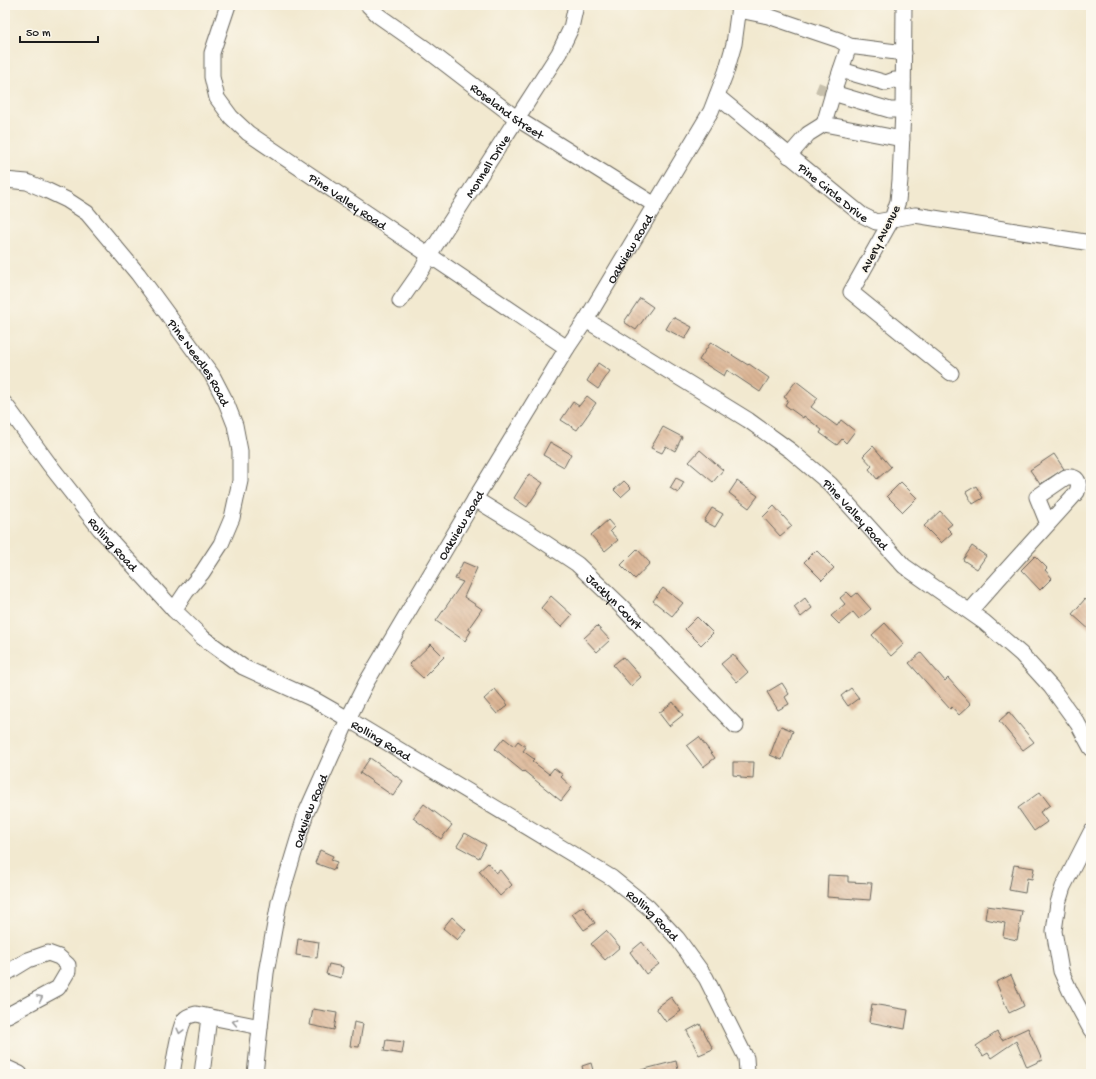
<svg xmlns="http://www.w3.org/2000/svg" width="1096" height="1079" viewBox="0 0 1096 1079" font-family="'Gochi Hand',sans-serif">
<style>
.building{fill:url(#building-back-hatch)}
.lines{fill:none;stroke-linecap:round;stroke-linejoin:round}
.minor-tunnel{stroke:#c7c0ac;stroke-width:15;stroke-dasharray:15 8;stroke-linecap:butt}
.minor-casing{stroke:#67645b;stroke-width:17}
.minor{stroke:#fff;stroke-width:15}
.oneway{stroke:#999}
.labels{text-anchor:middle;stroke-width:3.5;stroke-linejoin:round;paint-order:stroke}
.street-label{font-size:13px;fill:#1c1c1c;stroke:#fbf7ec}
</style>
<defs>
<pattern id="building-back-hatch" width="6" height="6" patternUnits="userSpaceOnUse"><rect width="6" height="6" fill="#dbb595"/><path d="M-1 5l2 2M0 0l6 6M5-1l2 2" fill="none" stroke="#bb9b80"/></pattern>
</defs>
<rect width="100%" height="100%" fill="#fbf7ec"/>
<filter id="ink" filterUnits="userSpaceOnUse"><feTurbulence type="fractalNoise" baseFrequency=".025" numOctaves="2"/><feDisplacementMap in="SourceGraphic" scale="8" xChannelSelector="R" yChannelSelector="G"/><feConvolveMatrix kernelMatrix="1 2 1 2 8 2 1 2 1" color-interpolation-filters="sRGB"/></filter>
<filter id="wash" filterUnits="userSpaceOnUse"><feTurbulence type="fractalNoise" baseFrequency=".012" numOctaves="4" result="noise"/><feDisplacementMap in="SourceGraphic" scale="16" xChannelSelector="R" yChannelSelector="G"/><feGaussianBlur stdDeviation="0.9" result="paint"/><feColorMatrix in="noise" values="0 0 0 0 0 0 0 0 0 0 0 0 0 0 0 0 0 1.4 0 .05"/><feComposite in="paint" operator="in"/></filter>
<g filter="url(#wash)">
<rect width="100%" height="100%" fill="#f2e9d0"/>
<g id="blocks">
<path class="building" d="M640 298 653 307 636 330 624 322Z
M673 317 692 327 685 339 666 329Z
M711 342 748 365 749 364 769 378 760 392 727 370 724 376 699 360Z
M598 363 610 371 598 389 587 381Z
M796 381 818 398 811 407 837 426 841 420 855 431 846 443 842 439 837 445 820 433 822 430 804 416 803 418 785 405 788 400 784 397Z
M587 396 596 403 577 430 561 420 573 402 579 406Z
M663 427 682 437 675 451 666 446 662 453 651 448Z
M550 442 571 454 564 467 543 455Z
M873 446 891 467 877 479 869 469 872 466 863 456Z
M700 450 723 470 713 482 689 462Z
M1054 454 1064 469 1040 484 1030 470Z
M529 474 543 483 527 507 514 498Z
M676 478 684 482 678 493 670 488Z
M624 481 631 488 621 497 614 490Z
M737 481 758 496 749 508 729 493Z
M901 482 917 498 903 512 887 496Z
M976 486 983 498 973 504 966 492Z
M774 506 792 526 780 536 763 517Z
M712 508 723 514 715 527 704 521Z
M940 511 952 524 947 528 952 533 941 543 924 526Z
M608 520 614 527 610 531 618 540 605 551 591 535Z
M972 546 986 556 977 569 963 560Z
M637 549 650 563 635 579 621 565Z
M816 550 834 568 822 580 804 562Z
M1035 556 1047 568 1045 570 1052 578 1040 590 1021 570Z
M463 562 477 568 464 597 482 609 468 629 471 631 465 641 436 621 463 582 455 579Z
M663 588 683 603 672 616 653 601Z
M847 592 852 597 857 593 871 609 859 619 853 612 839 624 831 616 845 604 840 598Z
M551 596 572 615 561 627 541 608Z
M805 598 812 608 801 617 794 607Z
M1085 599 1091 605V631L1072 614Z
M697 617 713 633 701 645 685 629Z
M885 623 904 644 891 656 872 635Z
M597 626 610 640 597 652 584 638Z
M431 644 444 657 423 678 409 665Z
M921 653 945 681 948 678 971 704 959 715 952 707 950 709 909 663Z
M733 654 748 672 737 682 721 664Z
M623 657 641 677 631 686 613 665Z
M782 683 789 694 785 697 789 704 778 710 767 692Z
M851 688 859 698 848 706 841 696Z
M495 689 508 705 497 714 484 699Z
M673 702 683 715 669 726 659 713Z
M1009 712 1034 742 1023 750 999 721Z
M781 726 793 731 782 760 770 755Z
M699 737 715 758 703 767 687 746Z
M504 738 514 746 518 741 526 747 523 751 534 759 532 761 549 774 554 768 563 775 561 777 572 787 561 801 524 771 523 772 495 749Z
M370 758 403 781 393 796 360 773Z
M733 762H754L753 779 741 778V776L733 775Z
M1040 792 1050 805 1040 812 1047 822 1034 831 1018 808Z
M424 804 452 825 441 839 413 818Z
M465 833 486 845 479 858 457 846Z
M320 850 333 856 331 860 337 862 334 870 315 863Z
M488 863 496 873 500 870 512 885 500 896 479 871Z
M1014 865 1034 868 1032 879 1027 878 1025 893 1009 890Z
M828 875 848 876V882L872 883 870 900 827 897Z
M583 906 595 923 584 930 572 914Z
M987 906 1022 911 1017 940 1003 937 1005 923 985 919Z
M452 917 466 930 457 940 443 928Z
M606 931 620 947 605 960 591 944Z
M298 939 319 942 317 958 296 955Z
M642 942 659 964 646 974 630 952Z
M329 964 343 967 341 978 326 974Z
M1011 975 1024 1006 1009 1013 996 982Z
M671 997 681 1011 666 1022 656 1008Z
M872 1004 908 1010 905 1029 869 1022Z
M313 1009 337 1013 334 1030 310 1025Z
M354 1022 363 1024 359 1047 350 1046Z
M700 1024 713 1049 699 1055 687 1031Z
M1028 1028 1042 1060 1027 1067 1016 1041 991 1058 988 1053 983 1056 976 1046 997 1032 1002 1040Z
M386 1040 404 1042 402 1054 384 1051Z
M676 1061 679 1074H637V1071Z
M591 1063 594 1074H584L582 1066Z"/>
</g>
</g>
<g filter="url(#ink)">
<use href="#blocks" fill-opacity="0" stroke="#67645b" stroke-width="1"/>
<g class="lines">
<path class="minor-tunnel" d="M822 95 826 85"/>
<g class="minor-casing">
<g id="minor">
<path id="s1" d="M228 5 212 53V77L217 98 231 117 248 133 567 348"/>
<path id="s2" d="M368 5 379 16 426 49 516 118 655 205"/>
<path d="M904 5 903 110 900 180 898 201 892 219 851 292 951 373"/>
<path d="M739 10 768 16 839 40 849 46"/>
<path d="M841 70 886 83 894 80 903 81"/>
<path d="M833 93 890 110H903"/>
<path id="s3" d="M717 96 862 215 876 222 915 215 1091 243"/>
<path d="M902 139 824 124 833 93 849 46 904 53"/>
<path d="M789 156 808 134 824 124"/>
<path id="s4" d="M5 180 27 182 46 190 67 200 87 213 138 274 212 375 226 402 235 425 240 451V481L232 518 221 544 202 573 186 592 174 610"/>
<path id="s5" d="M400 301 423 268 429 255 559 53 571 28 576 5"/>
<path id="s6" d="M586 320 748 420 791 451 830 484 904 566 984 622 1021 654 1051 687 1078 724 1091 748"/>
<path id="s7" d="M5 404 49 464 100 529 174 610 203 638 243 667 313 699 348 719 612 878 648 907 677 938 706 978 746 1058 747 1072"/>
<path id="s8" d="M475 499 529 532 577 564 620 605 736 726"/>
<path d="M970 611C1005 571 1041 532 1077 492 1081 481 1077 476 1066 477L1037 497 1048 524"/>
<path d="M1091 832 1063 887 1058 903 1054 931 1061 971 1070 991 1091 1030"/>
<path d="M5 974 28 960 48 953 59 957 68 965V971L58 988 8 1015H5"/>
<path d="M5 1067 20 1074"/>
<path d="M172 1074C174 1063 179 1026 185 1019 187 1016 192 1015 196 1014L260 1027"/>
<path d="M202 1074 209 1017"/>
<path id="s9" d="M255 1074 266 973 279 902 306 813 348 719 366 683 475 499 567 348 586 320 711 111 726 72 734 44 738 14 739 5"/>
</g>
</g>
<use href="#minor" class="minor"/>
</g>
<defs><path id="oneway-chevron" d="M-2-3.5L2.5 0L-2 3.5" fill="none" stroke-width="1.6" stroke-linecap="round" stroke-linejoin="round"/></defs>
<g class="oneway">
<use href="#oneway-chevron" transform="translate(40 998) rotate(-27)"/>
<use href="#oneway-chevron" transform="translate(235 1022) rotate(-169)"/>
<use href="#oneway-chevron" transform="translate(180 1031) rotate(104)"/>
</g>
</g>
<g class="labels">
<g class="street-label">
<text dy="5" stroke="none"><textPath href="#s2" startOffset="175">Roseland Street</textPath></text>
<text dy="5" stroke="none"><textPath href="#s5" startOffset="161">Monnell Drive</textPath></text>
<text dy="5" stroke="none"><textPath href="#s3" startOffset="151">Pine Circle Drive</textPath></text>
<text dy="5" stroke="none"><textPath href="#s1" startOffset="264">Pine Valley Road</textPath></text>
<text transform="translate(879 238) rotate(-63)" y="5">Avery Avenue</text>
<text dy="5" stroke="none"><textPath href="#s9" startOffset="918">Oakview Road</textPath></text>
<text dy="5" stroke="none"><textPath href="#s4" startOffset="277">Pine Needles Road</textPath></text>
<text dy="5" stroke="none"><textPath href="#s6" startOffset="334">Pine Valley Road</textPath></text>
<text dy="5" stroke="none"><textPath href="#s9" startOffset="594">Oakview Road</textPath></text>
<text dy="5" stroke="none"><textPath href="#s7" startOffset="177">Rolling Road</textPath></text>
<text dy="5" stroke="none"><textPath href="#s8" startOffset="174">Jacklyn Court</textPath></text>
<text dy="5" stroke="none"><textPath href="#s7" startOffset="513">Rolling Road</textPath></text>
<text dy="5" stroke="none"><textPath href="#s9" startOffset="270">Oakview Road</textPath></text>
<text dy="5" stroke="none"><textPath href="#s7" startOffset="837">Rolling Road</textPath></text>
</g>
</g>
<rect width="1096" height="1079" fill="none" stroke="#fbf7ec" stroke-width="20"/>
<path d="M20 36v6h78v-6" fill="none" stroke="#1c1c1c" stroke-width="2"/>
<text x="26" y="36" font-size="12" fill="#1c1c1c" stroke="#fbf7ec" stroke-width="3" paint-order="stroke">50 m</text>
</svg>
